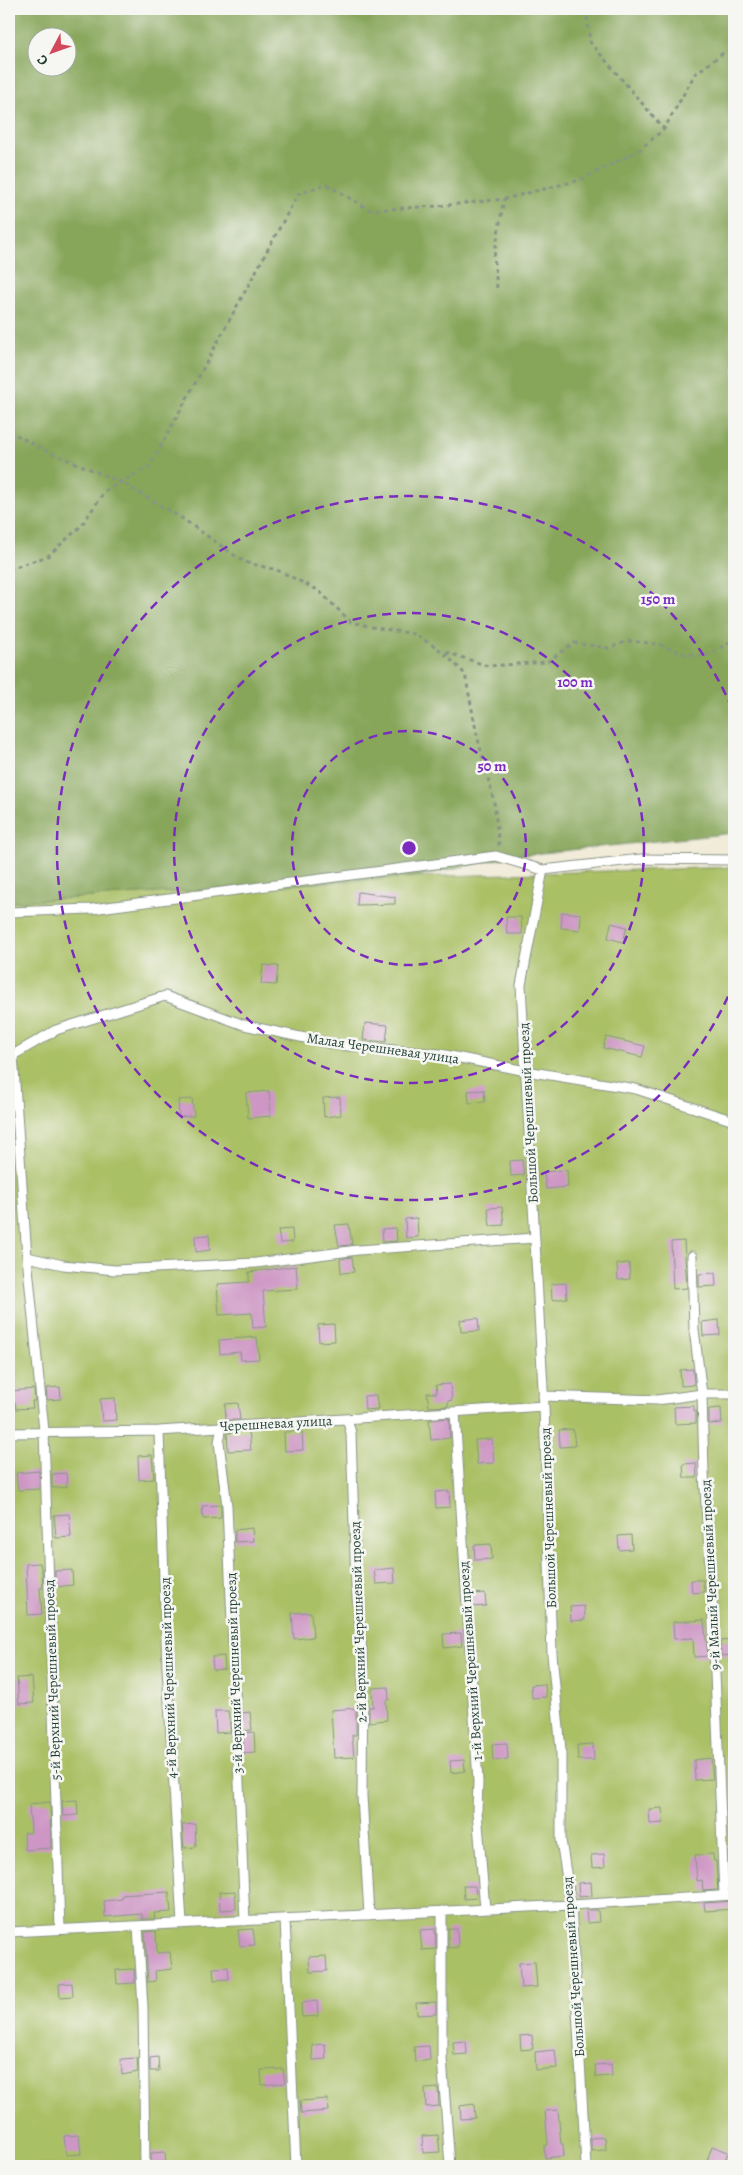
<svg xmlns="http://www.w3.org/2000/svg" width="743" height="2175" font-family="Alegreya,serif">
  <rect width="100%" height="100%" fill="#f6f6f2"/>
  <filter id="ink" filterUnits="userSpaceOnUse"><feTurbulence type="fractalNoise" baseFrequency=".02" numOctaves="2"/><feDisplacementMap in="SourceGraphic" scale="10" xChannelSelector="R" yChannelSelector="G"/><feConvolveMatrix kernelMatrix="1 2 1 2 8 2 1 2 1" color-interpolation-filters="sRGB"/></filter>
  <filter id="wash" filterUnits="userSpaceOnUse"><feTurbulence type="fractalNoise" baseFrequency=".0096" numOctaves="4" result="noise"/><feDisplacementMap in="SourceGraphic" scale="20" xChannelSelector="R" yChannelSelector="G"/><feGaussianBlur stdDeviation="1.12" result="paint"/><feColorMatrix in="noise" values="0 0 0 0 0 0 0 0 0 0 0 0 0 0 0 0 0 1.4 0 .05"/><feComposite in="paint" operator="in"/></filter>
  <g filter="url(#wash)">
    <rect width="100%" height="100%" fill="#f1ebd8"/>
    <!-- green -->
    <path fill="#aac065" stroke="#647e4c" d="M734,867V2166H9V902L412,877Z"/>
    <!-- forest -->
    <path fill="#87a65a" stroke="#537247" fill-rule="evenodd" d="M9,9H734V833L513,856L412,877L9,902ZM38,38H68V68H38Z"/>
    <g id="blocks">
      <!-- building -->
      <path fill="#ce96c5" d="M358,892L395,897V904L357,905Z
        M562,912L581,914L580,930L561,928Z
        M506,917H521L522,934H507Z
        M611,923L627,927L623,942L608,938Z
        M263,965L278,966L276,985L261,984Z
        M365,1023L388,1025L386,1042L363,1040Z
        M606,1037L645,1046L642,1057L603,1048Z
        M484,1090L485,1102L469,1103L468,1091Z
        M269,1091L271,1116L248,1118L246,1093Z
        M340,1097L341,1115L324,1117L323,1098Z
        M192,1099L194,1116L179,1117L178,1100Z
        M522,1160L524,1175L511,1176L510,1161Z
        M567,1170L568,1187L546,1189L544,1172Z
        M502,1207L504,1225L490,1226L488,1208Z
        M417,1218L418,1237L406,1238L405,1219Z
        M349,1224L352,1245L339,1246L335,1225Z
        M396,1228L397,1241L383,1242L382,1229Z
        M292,1229L293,1242L280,1243L278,1230Z
        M209,1235L210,1250L196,1252L195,1236Z
        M684,1241L687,1288L673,1289L671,1242Z
        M352,1257L354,1272L341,1273L340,1259Z
        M629,1263L630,1279L618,1280L617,1264Z
        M296,1266L298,1289L263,1291L266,1327L253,1328L252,1313L219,1315L217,1284L249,1282V1272Z
        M715,1273L716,1286L699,1287V1274Z
        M566,1283L567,1298L552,1300L551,1284Z
        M478,1318L479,1331L461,1332L460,1320Z
        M719,1320L720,1335L703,1336L702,1322Z
        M334,1324L335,1341L319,1342L318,1325Z
        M257,1337L259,1359L241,1360L240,1352L220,1354L219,1340Z
        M693,1369L694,1385L681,1386L680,1370Z
        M450,1384L452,1400L448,1401V1406L429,1407L427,1393H437L436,1385Z
        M60,1387L61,1399L47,1400L46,1388Z
        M34,1389L35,1401H32L33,1408L16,1409L15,1402H9V1391Z
        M376,1395L378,1409L365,1410L364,1396Z
        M115,1398L116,1420L102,1421L100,1399Z
        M238,1403L240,1420H226L225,1404Z
        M694,1406V1411L696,1410V1423L675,1424L674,1407Z
        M721,1408L722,1423L709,1424V1409Z
        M449,1418L450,1438L431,1440L429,1420Z
        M573,1429L575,1446L560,1447L559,1430Z
        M249,1431L251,1450L228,1451L227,1433Z
        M302,1431L303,1450L285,1451L284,1432Z
        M492,1439L494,1463L477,1464L475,1440Z
        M152,1455L154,1479L139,1480L138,1456Z
        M696,1463L697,1478H684L683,1464Z
        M39,1471L40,1489L18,1490L16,1473Z
        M66,1473L67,1487L52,1488V1474Z
        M449,1491L450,1507L436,1508L435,1492Z
        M221,1505V1518L203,1519L202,1506Z
        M69,1514L71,1537L56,1538L54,1515Z
        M252,1528L253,1541L235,1542V1530Z
        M631,1535L632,1549L619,1550L618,1536Z
        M491,1544L492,1559L475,1560L474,1545Z
        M40,1563L42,1572L43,1588H40L42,1614L28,1615L26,1564Z
        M394,1568L395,1583L376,1584L374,1570Z
        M72,1570L73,1585L55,1587V1571Z
        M691,1580H703L704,1592L692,1593Z
        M485,1593L486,1606L473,1607V1594Z
        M584,1606L585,1620L571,1621L570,1607Z
        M311,1612L313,1637L294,1639L292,1613Z
        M704,1620L708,1656L694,1657L693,1638L674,1639L673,1622Z
        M461,1633L462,1646L444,1648L443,1634Z
        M732,1640L734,1655L721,1656L720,1641Z
        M224,1656L225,1669L213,1670L212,1657Z
        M32,1677L34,1703L19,1704L17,1678Z
        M545,1684L546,1697L532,1698L531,1685Z
        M388,1687L389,1700H386L387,1720L369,1722V1707H373L372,1688Z
        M356,1708V1735H352L354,1757L334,1758L331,1710Z
        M215,1711H228L231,1732L216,1733Z
        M250,1712L252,1730L243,1731L242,1713Z
        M254,1732L255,1752L244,1753L243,1733Z
        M507,1743L508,1759L493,1760L492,1744Z
        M593,1744L594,1760H578L577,1745Z
        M711,1758L713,1779L695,1780L694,1760Z
        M464,1760L465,1771L451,1773L450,1761Z
        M77,1800L78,1815L63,1816L62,1801Z
        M50,1802L51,1848L25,1850L24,1833H31L29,1804Z
        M662,1808L663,1823L650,1824L649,1809Z
        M195,1824L196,1847L184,1848L182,1825Z
        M604,1854L605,1867L592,1868L591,1855Z
        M713,1854L714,1861H716L718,1890L703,1891L702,1880L697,1881L695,1855Z
        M729,1860H734V1889H730Z
        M591,1882L592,1896L579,1897L578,1883Z
        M463,1886H475L476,1898L464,1899Z
        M235,1891L236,1909L220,1910L219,1892Z
        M169,1892L171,1912L154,1913L155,1919H142V1914L105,1917L104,1901L122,1899V1895Z
        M734,1901V1909L705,1911L704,1903Z
        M586,1910H598L599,1922L587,1923Z
        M253,1929L255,1945L240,1946L238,1930Z
        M435,1929L436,1949L422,1950L420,1930Z
        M448,1929H457L458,1947L448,1948Z
        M156,1931L157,1953L170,1952L172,1969L155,1971L156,1981L148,1982L145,1932Z
        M326,1956L327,1971L310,1972L309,1957Z
        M535,1962L537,1987L521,1988L519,1963Z
        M228,1967L229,1979L214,1980L213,1968Z
        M134,1969L135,1983L117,1984L116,1970Z
        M72,1983L73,1996L60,1997L59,1984Z
        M317,2001L318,2016L302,2017L301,2003Z
        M436,2002V2014L417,2015L416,2003Z
        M532,2035L533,2049L521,2050L520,2036Z
        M466,2041L467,2054L454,2055L453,2042Z
        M325,2044L326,2059L313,2060L312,2045Z
        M429,2046L430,2060L415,2062L414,2047Z
        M555,2050L557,2068L536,2070L535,2052Z
        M158,2057L159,2071H150V2058Z
        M137,2058L138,2072L122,2075L121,2059Z
        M611,2064L612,2076L596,2077L595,2065Z
        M283,2069L285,2083L262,2085L261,2070Z
        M438,2088L439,2106L426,2107L425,2089Z
        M327,2099L328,2111L301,2113L300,2101Z
        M474,2104L475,2118L461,2119L460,2106Z
        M558,2110L561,2144H563L564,2156L545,2158L544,2146L548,2145L545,2111Z
        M79,2135L81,2154L66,2155L64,2136Z
        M438,2135L440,2152L423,2153L422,2136Z
        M605,2137L606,2150L591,2151V2138Z
        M712,2146L728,2152L723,2166L707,2161Z
        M165,2152L166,2166H151V2153Z"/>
    </g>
  </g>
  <g filter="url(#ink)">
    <use href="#blocks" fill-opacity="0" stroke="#889486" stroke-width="1"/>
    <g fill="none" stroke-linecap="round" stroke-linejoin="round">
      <defs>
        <path id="lane" d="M543,870L521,985L544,1406L552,1654L561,1751V1840L571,1905L586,2166
          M9,912L92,909L496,856L543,870L641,859L734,860
          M692,1256L694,1329L702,1394L704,1473L712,1599L724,1895
          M27,1257L63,1265L115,1270L256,1263L358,1250L535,1238
          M543,1396L657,1400L702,1394H734
          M455,1412L478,1782L477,1811L485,1909
          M347,1419L351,1433L356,1585L363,1664L362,1796L369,1915
          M222,1426L219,1442L227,1506L245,1921
          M159,1431L167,1667L182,1924
          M9,1433L159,1431L544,1406
          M442,1911V2058L450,2166
          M285,1919L296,2166
          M138,1926L143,2007L145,2166
          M60,1929L44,1431L27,1257L13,1055L56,1030L165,996L244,1025L338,1045L440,1054L526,1071L636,1089L734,1121
          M9,1932L571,1905L734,1895"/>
      </defs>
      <!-- lane casing -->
      <use href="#lane" stroke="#889486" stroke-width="11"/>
      <!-- path -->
      <path stroke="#889486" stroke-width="3" stroke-dasharray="4 4" stroke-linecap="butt" d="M586,9L590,42L664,129
        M497,288L494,257L504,199
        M9,431L42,449L121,482L183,519L244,562L277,570L318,590L351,622L377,628L415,634L443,652L465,674L477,735L494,802L499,846
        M9,569L48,556L81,526L105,491L150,466L298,194L326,184L370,210L438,206L504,199L580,180L638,151L664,129L695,74L722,54L734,49
        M446,652L488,666L547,662L574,643L609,648L628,641L658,644L684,654L706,656L734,640"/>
      <!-- lane -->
      <use href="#lane" stroke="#fff" stroke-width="9"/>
    </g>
  </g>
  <!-- distance rings -->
  <g fill="none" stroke="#7b2cbf" stroke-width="2.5" stroke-dasharray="9 6">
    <circle cx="409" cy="848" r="117"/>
    <circle cx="409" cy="848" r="235"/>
    <path d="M734 983A352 352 0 1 1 734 713"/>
  </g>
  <g text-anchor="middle" stroke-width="5" stroke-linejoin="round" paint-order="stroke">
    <!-- street labels -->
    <g font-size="14" fill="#1f3d34" stroke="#f6f6f2">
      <text transform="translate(383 1048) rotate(8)" y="5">Малая Черешневая улица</text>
      <text transform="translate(528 1113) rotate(-93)" y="5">Большой Черешневый проезд</text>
      <text transform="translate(276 1423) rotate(-3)" y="5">Черешневая улица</text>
      <text transform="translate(548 1518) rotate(-92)" y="5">Большой Черешневый проезд</text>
      <text transform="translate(710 1575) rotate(-93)" y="5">9-й Малый Черешневый проезд</text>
      <text transform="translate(358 1622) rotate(-92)" y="5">2-й Верхний Черешневый проезд</text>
      <text transform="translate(470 1661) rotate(-94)" y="5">1-й Верхний Черешневый проезд</text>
      <text transform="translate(234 1673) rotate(-92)" y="5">3-й Верхний Черешневый проезд</text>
      <text transform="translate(168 1678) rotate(-92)" y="5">4-й Верхний Черешневый проезд</text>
      <text transform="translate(52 1680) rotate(-92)" y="5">5-й Верхний Черешневый проезд</text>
      <text transform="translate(573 1967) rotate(-94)" y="5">Большой Черешневый проезд</text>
    </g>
  </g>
  <circle cx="409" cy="848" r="8" fill="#7b2cbf" stroke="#f6f6f2" stroke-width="2.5"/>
  <g font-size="15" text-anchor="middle" font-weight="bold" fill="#7b2cbf" stroke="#f6f6f2" stroke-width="5" stroke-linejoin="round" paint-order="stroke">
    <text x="658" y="604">150 m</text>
    <text x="575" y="687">100 m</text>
    <text x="492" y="771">50 m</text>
  </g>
  <!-- margin -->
  <rect width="743" height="2175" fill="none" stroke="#f6f6f2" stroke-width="30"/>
  <!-- north arrow -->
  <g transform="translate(52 52) rotate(229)"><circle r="24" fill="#f6f6f2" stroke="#a0aca6"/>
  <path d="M0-4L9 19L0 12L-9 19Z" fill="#d1495b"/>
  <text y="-8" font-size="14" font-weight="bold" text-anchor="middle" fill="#1f3d34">С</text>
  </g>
</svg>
